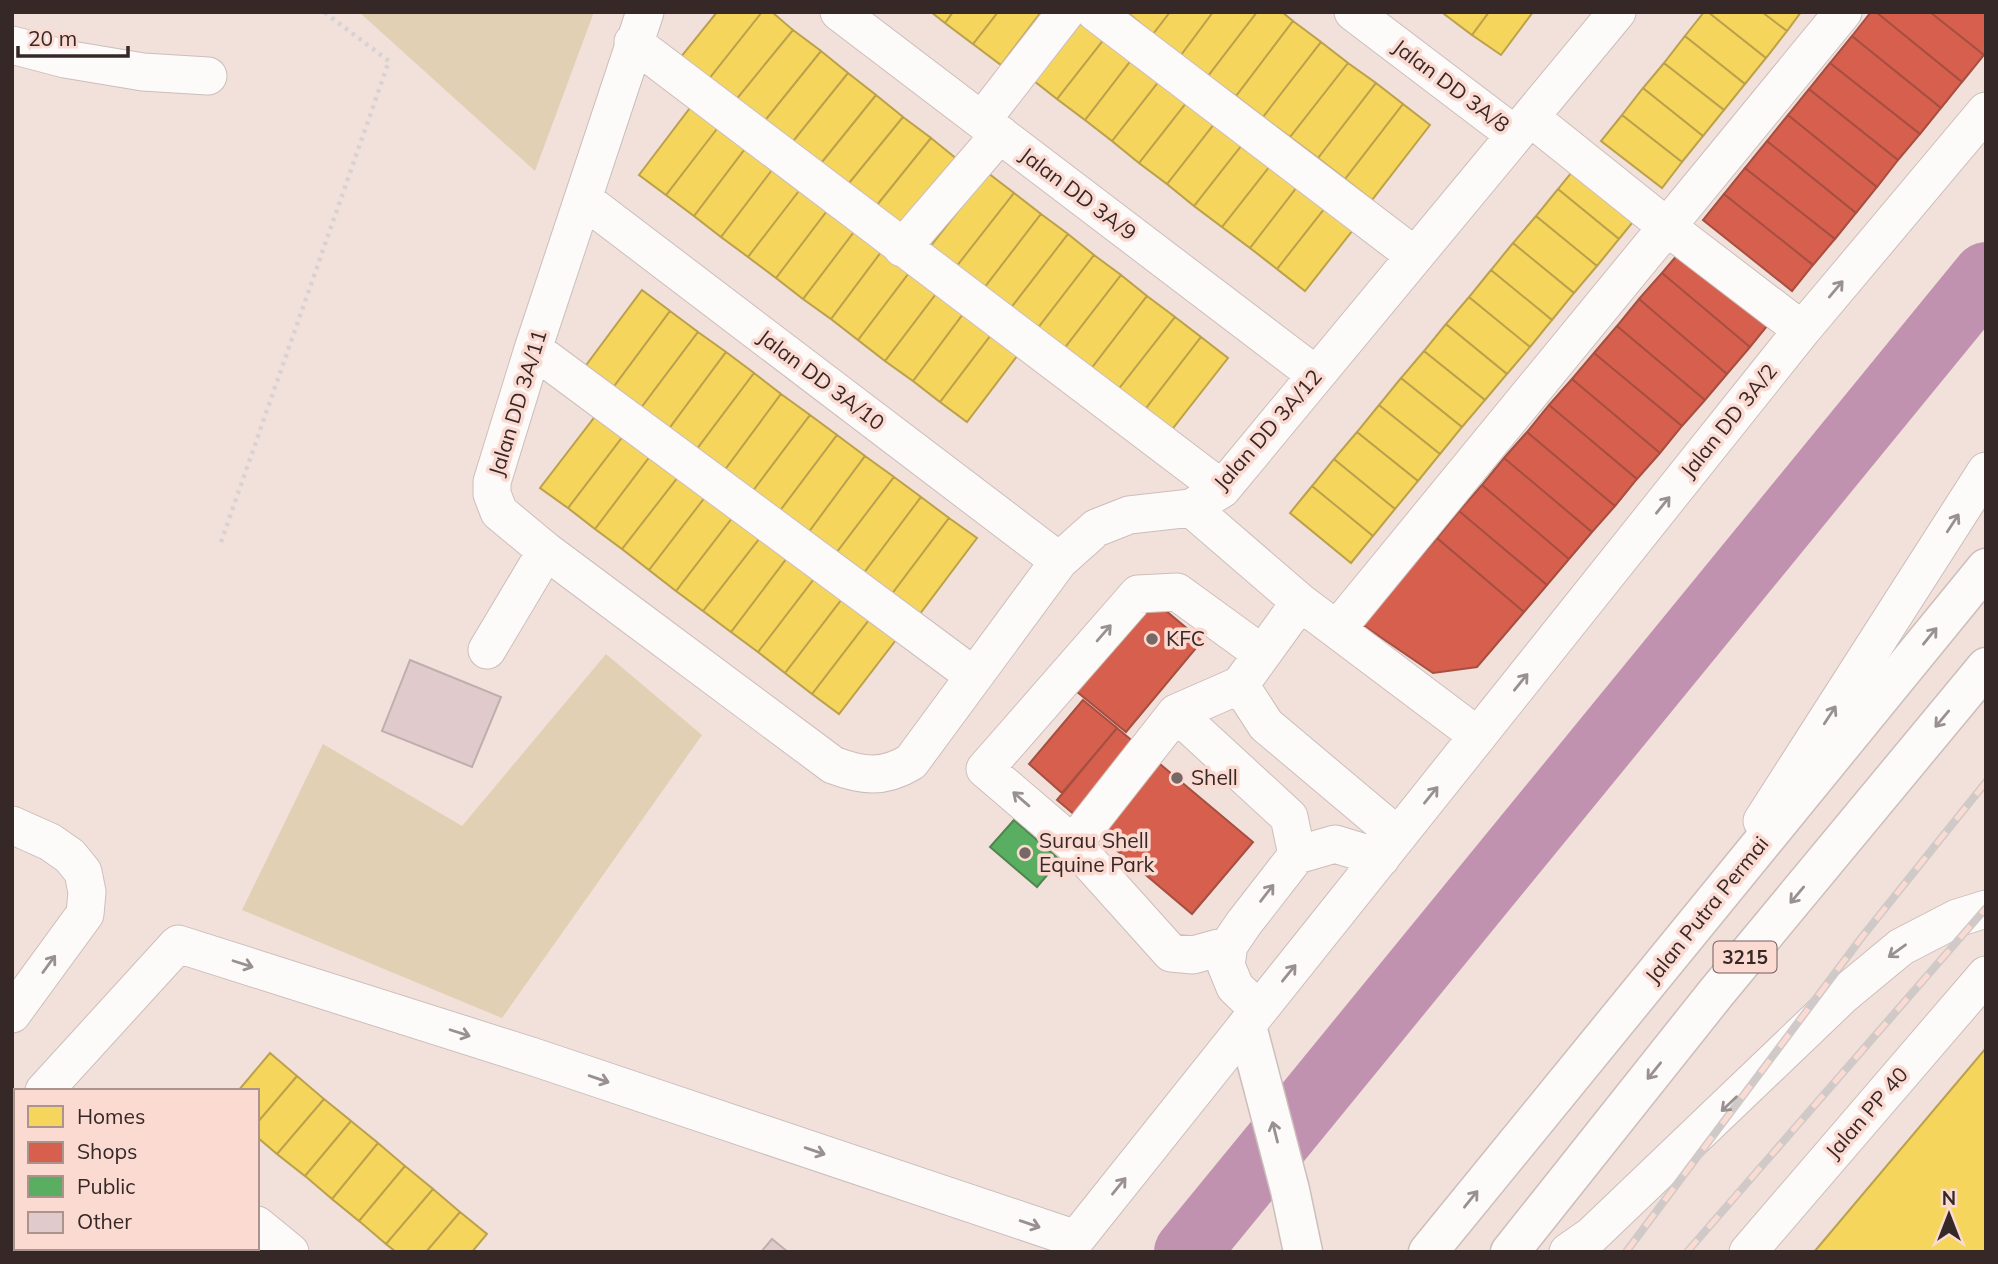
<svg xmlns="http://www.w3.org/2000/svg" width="1998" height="1264" font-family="Mulish,sans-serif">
  <rect width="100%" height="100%" fill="#f2e0db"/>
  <!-- green -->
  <path fill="#e2d0b4" d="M359,12H594L535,171Z
    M606,654L702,735L502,1018L242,910L323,744L462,826Z"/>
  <!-- homes -->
  <path fill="#f6d55c" stroke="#bca14c" stroke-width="2" d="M717,12H762L708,80L680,58Z
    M762,12H772L793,30L735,101L708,80Z
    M931,12H953L945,23Z
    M953,12H998L973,44L945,23Z
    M998,12H1041L1001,65L973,44Z
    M1080,12L1112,29L1057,99L1029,77Z
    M1127,12H1170L1153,34Z
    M1170,12H1213L1181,55L1153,34Z
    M1213,12H1257L1208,76L1181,55Z
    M1257,12H1282L1293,21L1236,96L1208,76Z
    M1445,12H1489L1472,35L1444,14Z
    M1489,12H1533L1501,55L1472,35Z
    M1704,12H1708L1766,58L1745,84L1685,36Z
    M1708,12H1762L1787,31L1766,58Z
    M1762,12H1801L1787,31Z
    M1293,21L1321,42L1263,117L1236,96Z
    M1112,29L1139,50L1085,120L1057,99Z
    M793,30L821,51L763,123L735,101Z
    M1685,36L1745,84L1724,110L1664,63Z
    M1321,42L1348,63L1290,137L1263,117Z
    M1139,50L1167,71L1112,141L1085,120Z
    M821,51L848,73L790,145L763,123Z
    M1348,63L1376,83L1318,158L1290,137Z
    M1664,63L1724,110L1703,136L1643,88Z
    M1167,71L1194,93L1139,163L1112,141Z
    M848,73L876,95L818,167L790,145Z
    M1376,83L1403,104L1345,179L1318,158Z
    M1643,88L1703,136L1682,162L1622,115Z
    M1194,93L1222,114L1167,184L1139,163Z
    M876,95L903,117L845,188L818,167Z
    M696,100L723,121L666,195L639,175Z
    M1403,104L1430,125L1372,200L1345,179Z
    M1222,114L1249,136L1194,206L1167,184Z
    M1622,115L1682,162L1662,188L1601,141Z
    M903,117L931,138L873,210L845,188Z
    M723,121L751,141L694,216L666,195Z
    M1249,136L1277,157L1222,227L1194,206Z
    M931,138L958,160L900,232L873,210Z
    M751,141L778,162L721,237L694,216Z
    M1277,157L1304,178L1250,248L1222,227Z
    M778,162L805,183L748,257L721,237Z
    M1580,162L1641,212L1619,239L1558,189Z
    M988,173L1014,193L956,267L930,247Z
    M1304,178L1332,199L1277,269L1250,248Z
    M805,183L833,203L776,278L748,257Z
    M1558,189L1619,239L1597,266L1536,216Z
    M1014,193L1041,214L984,288L956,267Z
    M1332,199L1360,221L1305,291L1277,269Z
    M833,203L860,224L803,299L776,278Z
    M1041,214L1068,234L1010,309L984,288Z
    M1536,216L1597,266L1574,293L1513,243Z
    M860,224L887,244L831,319L803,299Z
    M1068,234L1094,255L1037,329L1010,309Z
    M1513,243L1574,293L1552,320L1491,270Z
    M887,244L915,265L858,340L831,319Z
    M1094,255L1121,275L1063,350L1037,329Z
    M915,265L942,286L885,361L858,340Z
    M1491,270L1552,320L1530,347L1469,297Z
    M1121,275L1147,296L1090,370L1063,350Z
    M942,286L969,306L913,381L885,361Z
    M642,290L670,311L609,393L581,372Z
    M1147,296L1175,317L1117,391L1090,370Z
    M1469,297L1530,347L1507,374L1446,324Z
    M969,306L997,327L940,402L913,381Z
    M670,311L698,332L637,413L609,393Z
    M1175,317L1201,337L1143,412L1117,391Z
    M1446,324L1507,374L1485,400L1424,351Z
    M997,327L1024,347L967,422L940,402Z
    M698,332L726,352L665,434L637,413Z
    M1201,337L1228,358L1170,432L1143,412Z
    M1424,351L1485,400L1462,427L1401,378Z
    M726,352L754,373L693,454L665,434Z
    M754,373L781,394L721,475L693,454Z
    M1401,378L1462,427L1440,454L1379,405Z
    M781,394L810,415L749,496L721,475Z
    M1379,405L1440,454L1418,481L1357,432Z
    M600,410L627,431L568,508L540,488Z
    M810,415L837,435L776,516L749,496Z
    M627,431L654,451L595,529L568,508Z
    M1357,432L1418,481L1395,509L1334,459Z
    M837,435L865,456L805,537L776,516Z
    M654,451L682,472L622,549L595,529Z
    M865,456L894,477L833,557L805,537Z
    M1334,459L1395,509L1373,536L1312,486Z
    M682,472L709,492L649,570L622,549Z
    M894,477L921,497L860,578L833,557Z
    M1312,486L1373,536L1351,563L1290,513Z
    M709,492L736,513L676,591L649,570Z
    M921,497L949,518L888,599L860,578Z
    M736,513L763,534L703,611L676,591Z
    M949,518L977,538L916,619L888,599Z
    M763,534L790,554L731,632L703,611Z
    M790,554L817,575L758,652L731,632Z
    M817,575L845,595L785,673L758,652Z
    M845,595L872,616L812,694L785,673Z
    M872,616L899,636L839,714L812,694Z
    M1986,1048V1252H1814Z
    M270,1053L297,1076L257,1123V1091H238Z
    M297,1076L324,1099L277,1154L257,1137V1123Z
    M324,1099L351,1121L305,1176L277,1154Z
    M351,1121L378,1143L332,1199L305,1176Z
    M378,1143L405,1166L359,1221L332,1199Z
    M405,1166L433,1189L386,1244L359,1221Z
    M433,1189L460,1212L426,1252H396L386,1244Z
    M460,1212L487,1234L472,1252H426Z
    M113,1248H160L157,1252H110Z
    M160,1248H170L174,1252H157Z"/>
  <!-- shops -->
  <path fill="#d6604d" stroke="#a64f41" stroke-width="2" d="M1871,12H1876L1962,82L1941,108L1852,36Z
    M1876,12H1930L1984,55L1962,82Z
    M1930,12H1984L1986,14V53L1984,55Z
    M1852,36L1941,108L1920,134L1830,63Z
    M1830,63L1920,134L1898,160L1809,89Z
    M1809,89L1898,160L1877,187L1788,115Z
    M1788,115L1877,187L1856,213L1767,141Z
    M1767,141L1856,213L1835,239L1745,168Z
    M1745,168L1835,239L1813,265L1724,194Z
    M1724,194L1813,265L1792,291L1703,220Z
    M1684,247L1772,320L1750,347L1662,273Z
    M1662,273L1750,347L1727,374L1639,299Z
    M1639,299L1727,374L1705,400L1617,326Z
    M1617,326L1705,400L1682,426L1594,353Z
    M1594,353L1682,426L1660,453L1572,379Z
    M1572,379L1660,453L1637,479L1549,405Z
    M1549,405L1637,479L1615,506L1527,432Z
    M1527,432L1615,506L1592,532L1504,458Z
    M1504,458L1592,532L1569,559L1482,485Z
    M1482,485L1569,559L1547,585L1459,511Z
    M1459,511L1547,585L1524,612L1437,538Z
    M1437,538L1524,612L1477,667L1433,673L1360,623Z
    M1147,595L1202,641L1126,732L1070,686Z
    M1083,700L1117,728L1062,793L1029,764Z
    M1117,728L1253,842L1192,914L1057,800Z"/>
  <!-- public -->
  <path fill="#5aae61" stroke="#4f864f" stroke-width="2" d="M1014,820L1060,860L1037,887L990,847Z"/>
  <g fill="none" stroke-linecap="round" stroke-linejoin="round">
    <!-- river -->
    <path stroke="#c092b0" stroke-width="66" d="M1187,1252L1986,275"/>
  </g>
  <!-- building -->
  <path fill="#e1cacb" stroke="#bdafae" stroke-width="2" d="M410,660L501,697L472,767L382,731Z
    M772,1239L788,1252H761Z"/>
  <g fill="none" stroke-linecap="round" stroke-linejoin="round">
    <defs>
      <path id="minor" d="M645,12L533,349L492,482V494L499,512L546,551L833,765C862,776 883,779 911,762L1059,561L1096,528L1129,515L1191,508L1222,489L1617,12
        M839,12L1316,375
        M1095,12L1415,256
        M1353,12L1515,135
        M633,42L1222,489
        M12,45L65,59L143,72L208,76
        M1530,117L1666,226L1802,330
        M982,120L1066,12
        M583,199L1059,561
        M902,248L1000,134
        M533,349L974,676
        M1191,508L1300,602L1478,736
        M1337,629L1843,12
        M487,650L546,551
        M1240,685L1266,725L1398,836
        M1176,713L1289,817L1297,855
        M1762,821L1986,471
        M12,825L50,842L70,856L83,872L87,892L85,914L12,1014
        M1073,844L1176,713L1240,685L1300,602
        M1229,945L1193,955L1171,953L1073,844L985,769L1138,594L1177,592L1261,653
        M1259,1010L1235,987L1226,965L1229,945L1244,923L1297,855L1335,844L1381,858
        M44,1091L178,944L534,1057L1076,1239L1802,330L1986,111
        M12,1125L16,1121
        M257,1225L290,1252
        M19,1252L23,1248
        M1568,1252L1591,1236L1843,995L1901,947L1957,918L1986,909
        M1748,1252L1986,975"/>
      <path id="major" d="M1247,1026L1290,1190L1303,1252
        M1428,1252L1986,568
        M1510,1252L1716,993L1986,667"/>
    </defs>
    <!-- minor casing -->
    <use href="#minor" stroke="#ccbeba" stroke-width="39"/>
    <!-- major casing -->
    <use href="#major" stroke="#ccbeba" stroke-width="41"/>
    <!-- path -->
    <path stroke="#d8d3d2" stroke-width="4.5" stroke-dasharray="3.5 5" stroke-linecap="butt" d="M221,542L389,61L324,12"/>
    <!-- minor -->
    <use href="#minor" stroke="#fdfafa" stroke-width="37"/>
    <!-- major -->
    <use href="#major" stroke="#fdfafa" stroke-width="38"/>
    <defs>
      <path id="rail" d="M1626,1252L1862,937L1986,782
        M1687,1252L1986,908"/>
    </defs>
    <!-- rail casing -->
    <use href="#rail" stroke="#cfcac8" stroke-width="8"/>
    <!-- rail -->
    <use href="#rail" stroke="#fbdad2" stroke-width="5" stroke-dasharray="16" stroke-linecap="butt"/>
  </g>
  <!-- one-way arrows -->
  <defs><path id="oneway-shaft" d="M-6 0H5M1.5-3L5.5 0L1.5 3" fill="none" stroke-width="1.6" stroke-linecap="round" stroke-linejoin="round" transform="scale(1.75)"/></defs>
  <g stroke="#999190">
    <use href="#oneway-shaft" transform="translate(1836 289) rotate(-50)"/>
    <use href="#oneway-shaft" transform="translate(1663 505) rotate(-51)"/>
    <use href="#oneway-shaft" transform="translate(1953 523) rotate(-57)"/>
    <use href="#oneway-shaft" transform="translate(1104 633) rotate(-49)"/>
    <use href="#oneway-shaft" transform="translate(1930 636) rotate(-51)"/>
    <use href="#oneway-shaft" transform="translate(1521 682) rotate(-51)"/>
    <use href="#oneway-shaft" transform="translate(1830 715) rotate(-57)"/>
    <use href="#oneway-shaft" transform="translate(1942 719) rotate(130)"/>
    <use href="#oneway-shaft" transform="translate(1431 795) rotate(-51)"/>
    <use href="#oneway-shaft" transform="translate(1021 799) rotate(-139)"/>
    <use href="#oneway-shaft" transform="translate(1267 893) rotate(-52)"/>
    <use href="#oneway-shaft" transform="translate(1797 895) rotate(130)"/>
    <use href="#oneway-shaft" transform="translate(1897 951) rotate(144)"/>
    <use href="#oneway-shaft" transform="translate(49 964) rotate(-54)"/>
    <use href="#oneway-shaft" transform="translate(243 964) rotate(18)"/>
    <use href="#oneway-shaft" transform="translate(1289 973) rotate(-51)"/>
    <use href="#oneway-shaft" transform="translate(460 1033) rotate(18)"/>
    <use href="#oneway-shaft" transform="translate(1654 1071) rotate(129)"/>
    <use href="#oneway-shaft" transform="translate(599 1079) rotate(19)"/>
    <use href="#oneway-shaft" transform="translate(1729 1104) rotate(136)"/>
    <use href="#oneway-shaft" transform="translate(1275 1132) rotate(-104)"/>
    <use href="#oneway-shaft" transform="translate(815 1151) rotate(19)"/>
    <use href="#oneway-shaft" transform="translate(1119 1186) rotate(-51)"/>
    <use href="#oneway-shaft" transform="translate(1471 1199) rotate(-51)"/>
    <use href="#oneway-shaft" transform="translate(1030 1224) rotate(19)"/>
  </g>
  <!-- markers -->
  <g fill="#776865" stroke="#fbdad2" stroke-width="2.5">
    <circle cx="1152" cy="639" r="7"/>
    <circle cx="1177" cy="778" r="7"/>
    <circle cx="1025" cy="853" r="7"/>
  </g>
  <g text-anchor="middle" stroke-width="7" stroke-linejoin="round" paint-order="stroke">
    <!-- shield labels -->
    <rect fill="#fbdad2" stroke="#705d5a" stroke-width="2" x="1713.5" y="941.5" width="63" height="31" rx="5"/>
    <g font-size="19" font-weight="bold" fill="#352826">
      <text x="1745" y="964">3215</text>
    </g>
    <!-- street labels -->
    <g font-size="21" fill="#352826" stroke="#fbdad2">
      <text transform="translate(1451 86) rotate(37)" y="7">Jalan DD 3A/8</text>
      <text transform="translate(1078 194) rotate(37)" y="7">Jalan DD 3A/9</text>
      <text transform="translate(821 380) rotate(37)" y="7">Jalan DD 3A/10</text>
      <text transform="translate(518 403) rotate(-73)" y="7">Jalan DD 3A/11</text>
      <text transform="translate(1729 421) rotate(-51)" y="7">Jalan DD 3A/2</text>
      <text transform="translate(1268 430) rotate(-49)" y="7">Jalan DD 3A/12</text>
      <text transform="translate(1707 910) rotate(-51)" y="7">Jalan Putra Permai</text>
      <text transform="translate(1867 1113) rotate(-49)" y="7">Jalan PP 40</text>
    </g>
    <!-- poi labels -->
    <g font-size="21" fill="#352826" stroke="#fbdad2" text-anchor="start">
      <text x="1166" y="646">KFC</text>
      <text x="1191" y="785">Shell</text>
      <text x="1039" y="848">Surau Shell<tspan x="1039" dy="24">Equine Park</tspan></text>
    </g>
  </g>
  <!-- border -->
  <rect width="1998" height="1264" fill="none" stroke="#352826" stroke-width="28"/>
  <!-- legend -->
  <rect x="14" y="1089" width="245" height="161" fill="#fbdad2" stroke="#ac938d" stroke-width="2"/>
  <rect x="28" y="1106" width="35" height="21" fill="#f6d55c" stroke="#ac938d" stroke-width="2"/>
  <text x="77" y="1124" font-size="21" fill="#352826">Homes</text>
  <rect x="28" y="1142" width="35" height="21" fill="#d6604d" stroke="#ac938d" stroke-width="2"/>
  <text x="77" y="1159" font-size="21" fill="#352826">Shops</text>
  <rect x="28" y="1176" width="35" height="21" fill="#5aae61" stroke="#ac938d" stroke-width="2"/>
  <text x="77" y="1194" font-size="21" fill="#352826">Public</text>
  <rect x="28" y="1212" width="35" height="21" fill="#e1cacb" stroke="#ac938d" stroke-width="2"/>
  <text x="77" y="1229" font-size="21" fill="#352826">Other</text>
  <!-- north arrow -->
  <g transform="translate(1949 1215)" stroke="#fbdad2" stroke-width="5" paint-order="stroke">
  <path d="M0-5L12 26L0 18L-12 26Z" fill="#352826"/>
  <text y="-10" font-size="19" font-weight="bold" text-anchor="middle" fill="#352826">N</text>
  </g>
  <!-- scale -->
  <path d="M18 46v10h110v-10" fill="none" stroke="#352826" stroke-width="3.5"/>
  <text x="28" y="46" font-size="21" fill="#352826" stroke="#fbdad2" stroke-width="5" paint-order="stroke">20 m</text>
</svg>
